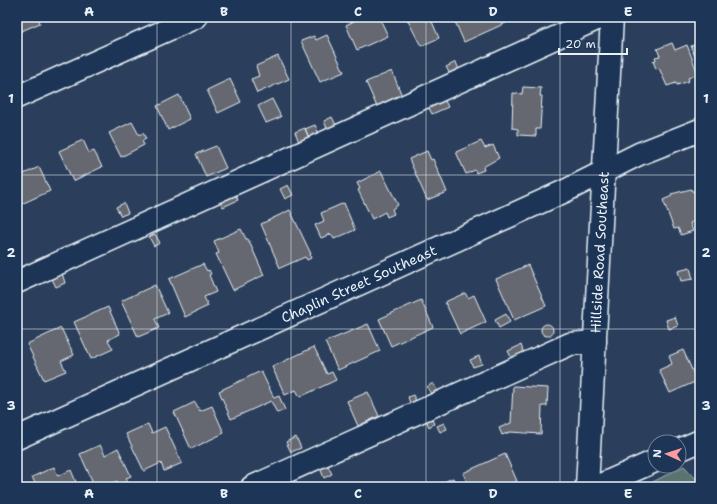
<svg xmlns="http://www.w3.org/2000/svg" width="717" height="504" font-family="'Shantell Sans',sans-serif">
  <rect width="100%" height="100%" fill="#2b3f5c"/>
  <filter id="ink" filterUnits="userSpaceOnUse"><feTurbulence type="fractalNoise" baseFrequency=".025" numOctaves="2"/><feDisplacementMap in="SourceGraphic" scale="8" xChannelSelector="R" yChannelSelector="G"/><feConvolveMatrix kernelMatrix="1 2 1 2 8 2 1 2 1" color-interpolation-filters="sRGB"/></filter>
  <g filter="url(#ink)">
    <!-- green -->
    <path fill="#5a7370" stroke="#a1b2b4" d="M684,466L700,483V487H643Z"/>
    <!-- building -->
    <path fill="#65686f" stroke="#e8f1f8" d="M17,17H38L40,23L17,33Z
      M355,17H379L388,36L357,50L346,25L356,20Z
      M406,17H430L439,38L421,46Z
      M453,17H519L464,42Z
      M327,35L344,72L320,82L301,41L314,36L316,40Z
      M672,43L675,50L687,45L698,74L688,78L689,81L677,85L676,83L667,86L659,68L656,69L653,61L656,60L655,57L660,56L657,49Z
      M700,43V62L697,63L691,46Z
      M278,56L289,79L257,93L251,79L259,76L256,66Z
      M456,62L459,70L450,74L446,67Z
      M392,71L402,96L377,107L366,82Z
      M230,79L241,102L218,113L207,90Z
      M523,87L541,88L540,96H542L540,129H536V136L518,135V129L512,128L513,93L522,94Z
      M179,95L190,119L168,130L157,106Z
      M272,99L281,117L266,123L258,106Z
      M444,99L448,107L432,114L428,106Z
      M332,117L337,127L328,131L324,121Z
      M132,122L139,135L143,133L146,139L142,141L144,145L121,157L109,133Z
      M315,125L319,134L309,138L305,129Z
      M305,128L309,138L299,142L295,132Z
      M83,140L89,153L94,151L102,167L73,181L59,151Z
      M481,141L485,148L493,145L499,158L483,167L484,170L476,173L475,170L466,174L456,152Z
      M216,146L226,168L206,177L196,154Z
      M427,151L431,160L433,159L447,192L427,200L409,159Z
      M39,167L50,191L17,206V186L19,185L17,177Z
      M381,171L398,205L392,209L394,214L387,217L385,212L372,219L358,190L360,189L357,183Z
      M288,185L293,195L285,199L280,189Z
      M691,189L693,192L696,191L700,200V219L690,223L693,231L681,235L678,228L674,229L663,200L672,196L671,194Z
      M235,193L238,200L223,207L219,200Z
      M124,203L128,213L121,216L116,207Z
      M344,203L355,230L334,239L331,234L321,238L315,225L324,221L321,213Z
      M290,210L311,254H310L311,258L307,260L305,257L280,268L261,224Z
      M241,229L246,239H248L264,275L233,290L216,254L219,253L214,241Z
      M155,234L160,243L154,246L149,237Z
      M203,264L207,271L209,270L211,274L209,275L216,292L204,297L208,306L185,317L169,279Z
      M528,265L546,306L514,320L496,279Z
      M690,268L693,279L681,281L678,271Z
      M62,273L65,283L56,287L51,277Z
      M155,285L168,313L155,319L159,328L138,337L121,301Z
      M465,293L468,298L474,295L486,322L460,334L445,302Z
      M421,300L433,327L391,346L379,319Z
      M108,307L120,334L108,340L113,349L91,359L74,322Z
      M506,314L510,322L499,328L495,320Z
      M675,317L678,326L669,329L666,320Z
      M541 330a6 6 0 1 1 12 0a6 6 0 1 1-12 0Z
      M368,324L380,351L338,370L325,342Z
      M61,328L74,355L61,361L66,371L44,380L27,344Z
      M521,345L525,356L513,361L508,351Z
      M314,347L327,374L332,372L336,380L300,397L296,390L285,395L272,367Z
      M683,350L697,381L670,393L659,370L672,364L669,356Z
      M479,356L482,364L473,367L470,360Z
      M261,371L274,398L279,396L285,410L277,413L271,401L231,419L219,391Z
      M433,383L437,390L431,394L427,387Z
      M513,386L548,388L547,406H542L541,434L510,432L502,435L499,428L511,423Z
      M368,392L379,416L358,426L347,401Z
      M413,395L416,401L410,403L408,397Z
      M195,402L200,411L212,406L224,433L191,449L174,412Z
      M431,417L434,424L429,427L426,420Z
      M444,423L447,429L440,432L437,426Z
      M148,424L152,433L165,427L182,463L164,471L161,463L144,471L126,434Z
      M296,437L301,448L291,452L286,442Z
      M100,445L105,455L118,448L131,476L126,478L128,481L119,485L117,481L105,487H95L80,454Z
      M505,454L517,481L505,487H469L463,473Z
      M327,464L332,474L324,478L320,468Z
      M54,467L58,476L71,470L78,487H37L32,477Z
      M453,478L457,487H432Z
      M196,483L197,487H187Z"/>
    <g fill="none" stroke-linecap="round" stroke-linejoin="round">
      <defs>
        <g id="minor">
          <path d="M17,97L196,17"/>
          <path d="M17,282L601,17"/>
          <path id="s1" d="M17,438L565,191L639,154L700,130"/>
          <path d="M679,450L700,441"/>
          <path d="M252,487L570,344L595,342"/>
          <path id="s2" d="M587,487L612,17"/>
          <path d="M596,487L655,461"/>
        </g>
      </defs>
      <!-- minor casing -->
      <use href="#minor" stroke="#e8f1f8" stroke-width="25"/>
      <!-- minor -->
      <use href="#minor" stroke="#1d3557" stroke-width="22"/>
    </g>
  </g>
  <!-- grid -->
  <path fill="none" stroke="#e8f1f8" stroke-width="1" stroke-opacity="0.55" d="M157,17V487M291,17V487M426,17V487M560,17V487M17,175H700M17,329H700"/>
  <g text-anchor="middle" stroke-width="3.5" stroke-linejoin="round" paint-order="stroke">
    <!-- street labels -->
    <g font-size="14" fill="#e8f1f8" stroke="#1d3557">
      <text dy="5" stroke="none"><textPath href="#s2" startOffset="235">Hillside Road Southeast</textPath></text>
      <text dy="5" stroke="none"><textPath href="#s1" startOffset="375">Chaplin Street Southeast</textPath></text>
    </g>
  </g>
  <!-- margin -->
  <rect width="717" height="504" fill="none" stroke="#1d3557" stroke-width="44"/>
  <!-- north arrow -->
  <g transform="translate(667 454) rotate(273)"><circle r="19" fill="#1d3557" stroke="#6e8097"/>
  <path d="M0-3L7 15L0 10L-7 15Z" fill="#ff9aa2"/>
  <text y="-6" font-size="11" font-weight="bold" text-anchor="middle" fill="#e8f1f8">N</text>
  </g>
  <!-- scale -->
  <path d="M559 48v6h68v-6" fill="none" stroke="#e8f1f8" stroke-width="2"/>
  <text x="565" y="48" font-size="12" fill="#e8f1f8" stroke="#1d3557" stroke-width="3" paint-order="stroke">20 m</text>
  <rect x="22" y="22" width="673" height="460" fill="none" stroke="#e8f1f8" stroke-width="1.5"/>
  <g font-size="13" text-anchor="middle" font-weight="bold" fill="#e8f1f8">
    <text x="89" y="16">A</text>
    <text x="224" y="16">B</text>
    <text x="358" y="16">C</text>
    <text x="493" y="16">D</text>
    <text x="628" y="16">E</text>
    <text x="11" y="103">1</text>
    <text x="706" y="103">1</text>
    <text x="11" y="257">2</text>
    <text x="706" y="257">2</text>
    <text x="11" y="410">3</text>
    <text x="706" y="410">3</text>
    <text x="89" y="498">A</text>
    <text x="224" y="498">B</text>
    <text x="358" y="498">C</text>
    <text x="493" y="498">D</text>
    <text x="628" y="498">E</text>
  </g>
</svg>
